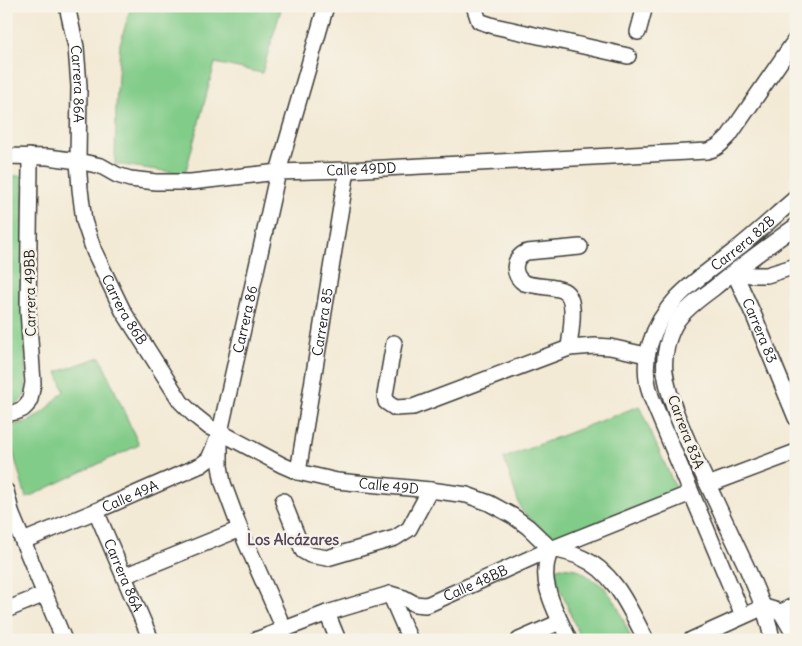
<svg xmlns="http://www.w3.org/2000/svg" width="802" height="646" font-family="Delius,sans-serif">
  <rect width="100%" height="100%" fill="#f7f3e8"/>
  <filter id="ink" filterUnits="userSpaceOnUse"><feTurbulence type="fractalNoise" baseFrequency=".02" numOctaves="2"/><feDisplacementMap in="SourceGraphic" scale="10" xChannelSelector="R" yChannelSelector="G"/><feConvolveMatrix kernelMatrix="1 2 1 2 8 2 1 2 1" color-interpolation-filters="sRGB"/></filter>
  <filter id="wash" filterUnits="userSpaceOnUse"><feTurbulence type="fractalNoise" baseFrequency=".0096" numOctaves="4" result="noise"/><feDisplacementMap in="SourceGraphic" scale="20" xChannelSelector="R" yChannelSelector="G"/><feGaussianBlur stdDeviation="1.12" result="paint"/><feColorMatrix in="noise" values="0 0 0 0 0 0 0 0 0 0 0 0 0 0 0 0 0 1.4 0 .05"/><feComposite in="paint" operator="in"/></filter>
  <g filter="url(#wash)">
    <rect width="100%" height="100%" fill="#f3ead5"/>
    <!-- green -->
    <path fill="#82cc89" stroke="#4f7452" d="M131,6H282L262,73L215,63L185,174L115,164L116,107L120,44Z
      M6,176H23L26,393L19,403L8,406L6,405Z
      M100,357L139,445L26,498L6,427L30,421L47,409L64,391L57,372Z
      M639,406L677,491L553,540L521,510L504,458Z
      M561,567L577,569L604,587L616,603L632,640H581L558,583L555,569Z"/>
  </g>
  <g filter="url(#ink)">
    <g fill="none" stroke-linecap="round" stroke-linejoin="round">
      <defs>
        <g id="minor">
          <path id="s1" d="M67,6L76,47L79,86L78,161L80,189L84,221L94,251L105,274L123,311L181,402L194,415L209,427L220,432L282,465L298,472L337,481L430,490L467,495L489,503L513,516L528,527L551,549"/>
          <path d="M475,6V9L479,21L494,26L628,56"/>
          <path d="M638,32L645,6"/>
          <path id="s2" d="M6,156L48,157L78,161L101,166L117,175L130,179L156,182H191L278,172L347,170L707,151C717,149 722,143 729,136L796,39"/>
          <path id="s3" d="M734,272L754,316L796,418"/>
          <path d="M734,272L750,275H767L796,266"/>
          <path d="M394,343L385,395L386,402L395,408L413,407L569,348L595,346L610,347L646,355"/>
          <path d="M569,348C570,334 579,296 562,290C552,286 536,287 524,283C511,274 513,257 527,252L580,247"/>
          <path d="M6,414L16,412L23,409L27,405L30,399L33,383L28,310L30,166L29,156"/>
          <path id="s4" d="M298,472L347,170"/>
          <path d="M708,485L796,452"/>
          <path d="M6,491L12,515L64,640"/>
          <path d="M283,501L303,551L310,555L327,558L395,538L409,529L430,490"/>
          <path id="s5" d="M96,511L151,640"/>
          <path id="s6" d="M23,541L96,511L201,465L209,459L217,440"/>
          <path d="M551,549C562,551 572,553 582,558C615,572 630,610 646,640"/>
          <path d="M551,549C549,555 546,562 546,568C543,591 560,620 569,640"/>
          <path d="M124,576L240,529"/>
          <path d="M390,594L410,640"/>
          <path d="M764,607L781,612L796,638"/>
          <path d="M6,610L45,594"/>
          <path d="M781,612L796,605"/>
          <path d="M327,613L338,640"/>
          <path id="s7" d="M743,616L652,399C645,380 644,363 650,344C664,297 702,277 738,248C758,232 777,214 796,198"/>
          <path id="s8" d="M284,629L240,529L223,483L220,466V432L278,172L326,6"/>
          <path id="s9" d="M256,640L327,613L390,594L404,598L415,604L425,605L429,604L551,549L691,493"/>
          <path d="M519,640L560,622"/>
          <path d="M691,640L764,607"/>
          <path d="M772,640C768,614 757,592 747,568C729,529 710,490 692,451C681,426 669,400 665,372C663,356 668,335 677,321C685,309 703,296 714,288C740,266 768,246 796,226"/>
        </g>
      </defs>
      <!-- minor casing -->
      <use href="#minor" stroke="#3c3b38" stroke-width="18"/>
      <!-- minor -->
      <use href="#minor" stroke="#fff" stroke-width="15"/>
    </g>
  </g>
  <g text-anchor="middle" stroke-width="5" stroke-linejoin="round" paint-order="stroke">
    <!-- street labels -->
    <g font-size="14" fill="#1c1c1c" stroke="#f7f3e8">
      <text dy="5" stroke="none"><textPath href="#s1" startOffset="79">Carrera 86A</textPath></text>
      <text dy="5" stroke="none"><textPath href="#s2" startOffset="360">Calle 49DD</textPath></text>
      <text dy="5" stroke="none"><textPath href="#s7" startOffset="431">Carrera 82B</textPath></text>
      <text transform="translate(30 293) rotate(-91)" y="5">Carrera 49BB</text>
      <text dy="5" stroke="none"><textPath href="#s1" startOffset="314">Carrera 86B</textPath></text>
      <text dy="5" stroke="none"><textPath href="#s8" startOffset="325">Carrera 86</textPath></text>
      <text dy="5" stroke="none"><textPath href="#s4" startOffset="152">Carrera 85</textPath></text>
      <text dy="5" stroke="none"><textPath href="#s3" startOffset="64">Carrera 83</textPath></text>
      <text transform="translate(686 432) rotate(69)" y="5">Carrera 83A</text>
      <text dy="5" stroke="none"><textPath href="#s1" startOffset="652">Calle 49D</textPath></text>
      <text dy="5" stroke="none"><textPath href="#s6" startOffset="116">Calle 49A</textPath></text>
      <text dy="5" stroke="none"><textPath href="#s5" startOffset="70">Carrera 86A</textPath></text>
      <text dy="5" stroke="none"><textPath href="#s9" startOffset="234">Calle 48BB</textPath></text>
    </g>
    <!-- neighbourhood labels -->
    <g font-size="15" font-weight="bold" fill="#55465d" stroke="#f7f3e8">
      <text x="293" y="545">Los Alcázares</text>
    </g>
  </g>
  <!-- margin -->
  <rect width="802" height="646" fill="none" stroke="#f7f3e8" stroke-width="25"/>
</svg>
